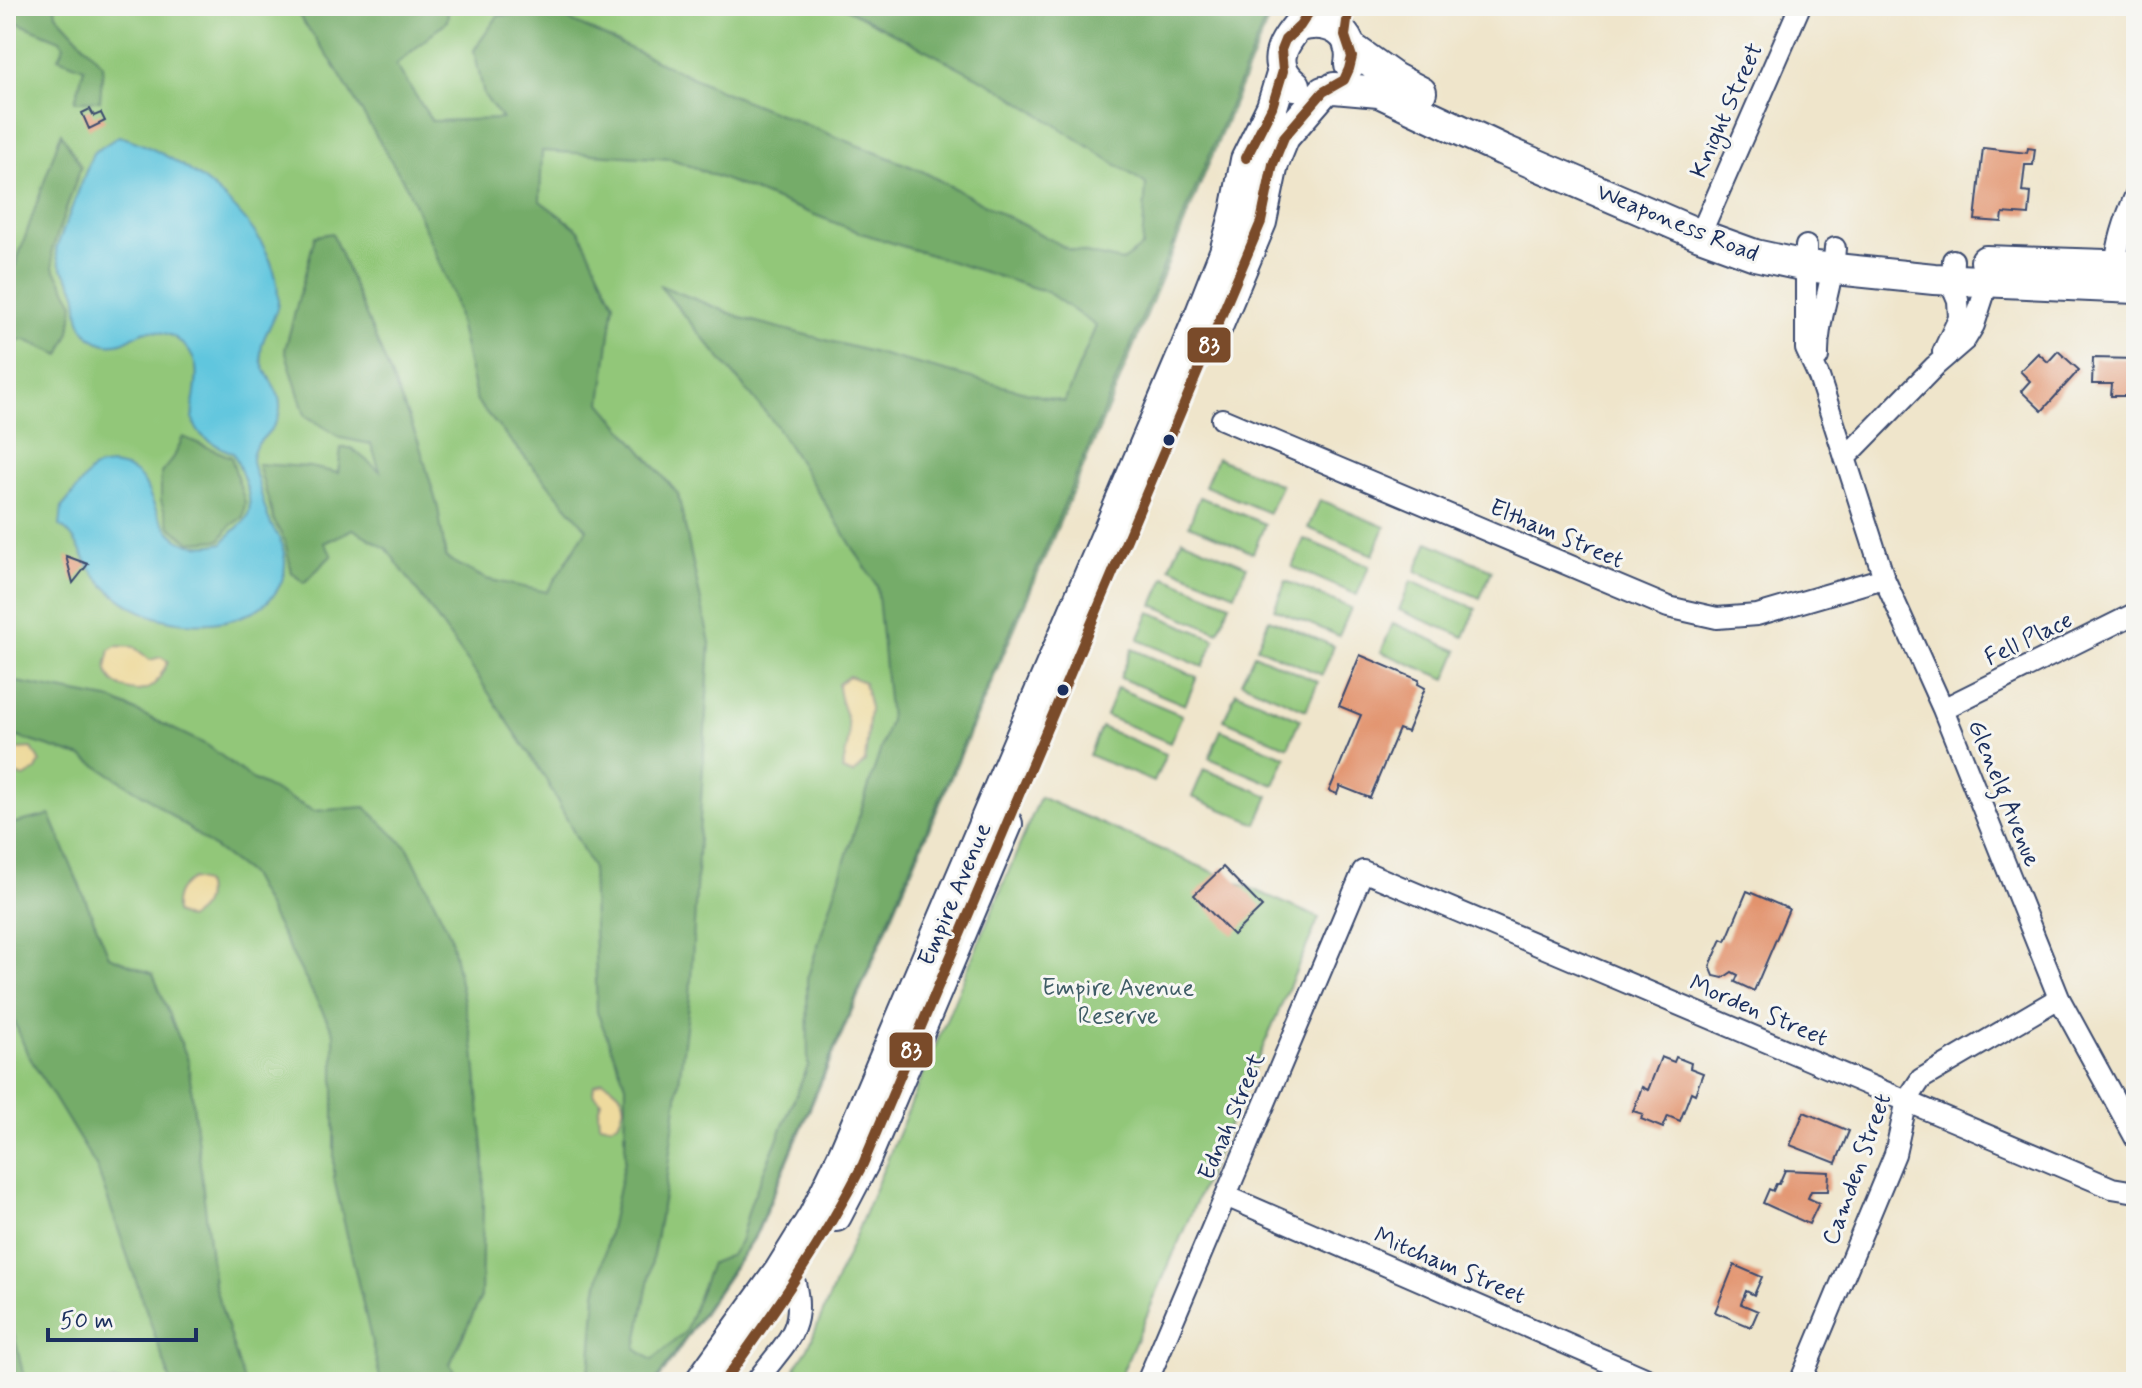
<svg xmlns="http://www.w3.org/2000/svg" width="2142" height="1388" font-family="Mynerve,sans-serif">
  <rect width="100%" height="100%" fill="#f6f6f2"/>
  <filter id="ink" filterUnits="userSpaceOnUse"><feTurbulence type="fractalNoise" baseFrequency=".0125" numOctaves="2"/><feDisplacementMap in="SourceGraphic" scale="16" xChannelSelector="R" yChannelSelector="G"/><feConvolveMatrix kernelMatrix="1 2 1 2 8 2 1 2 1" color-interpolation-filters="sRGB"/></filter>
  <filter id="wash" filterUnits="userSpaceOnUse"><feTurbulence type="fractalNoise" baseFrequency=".006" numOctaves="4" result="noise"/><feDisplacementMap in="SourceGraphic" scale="32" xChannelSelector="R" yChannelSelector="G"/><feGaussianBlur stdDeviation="1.8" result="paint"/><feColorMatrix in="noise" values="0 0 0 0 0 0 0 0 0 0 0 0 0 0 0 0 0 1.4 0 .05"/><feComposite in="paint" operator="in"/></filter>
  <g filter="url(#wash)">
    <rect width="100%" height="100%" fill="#efe5cb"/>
    <!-- green -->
    <path fill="#92c779" stroke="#567b6c" stroke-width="2" d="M6,6H1274L1105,416L756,1236L657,1382H6Z
      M1217,458L1281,485L1269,513L1205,486Z
      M1200,497L1265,524L1253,553L1189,525Z
      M1320,500L1385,527L1373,555L1308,528Z
      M1182,539L1247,566L1235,594L1170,567Z
      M1304,539L1369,566L1357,595L1292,567Z
      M1428,542L1492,570L1480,598L1416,571Z
      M1165,577L1230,604L1218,632L1153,605Z
      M1286,581L1351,608L1339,636L1274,609Z
      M1411,581L1476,609L1464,637L1399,610Z
      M1150,612L1215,639L1203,667L1138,640Z
      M1269,619L1334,646L1322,675L1257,647Z
      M1393,623L1458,651L1446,679L1381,652Z
      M1132,649L1197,677L1185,705L1120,678Z
      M1254,654L1318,682L1306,710L1241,682Z
      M1117,688L1182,715L1170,743L1106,716Z
      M1236,692L1300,719L1288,747L1224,720Z
      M1101,727L1166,754L1154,782L1089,755Z
      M1221,730L1286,757L1274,785L1209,758Z
      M1204,769L1269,796L1257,824L1192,797Z
      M1040,797L1319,918L1118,1382H826L795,1368L808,1348Z"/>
    <!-- forest -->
    <path fill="#75ac69" stroke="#486e64" stroke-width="2" fill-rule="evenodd" d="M6,6H55L56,14L103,65L100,101H75L84,68L58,58L64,46L60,40L6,18Z
      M292,6H449L447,21L396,65L432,121L502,119L484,95L474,50L498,16L550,11L724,92L922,171L1068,249L1122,261L1142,247L1146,184L999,88L841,6H1271L1102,415L755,1235L655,1382H585L591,1359L596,1293L625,1160L626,1085L597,1012L592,867L544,776L468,662L387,549L353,529L324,543L332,555L304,583L292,573L285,541L274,521L258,464L310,467L338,473L341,448H351L380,471L371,444L341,438L305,415L285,350L315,236L332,233L419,443L438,508L446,558L486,579L547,592L587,529L477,402L453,295L408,189L332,62ZM542,151L672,159L861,233L1047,292L1096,326L1064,402L745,319L659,285L775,424L877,586L890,720L807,979L808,1066L751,1202L740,1241L731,1255L711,1263L685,1332L652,1360L636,1349L665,1190L690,997L710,643L678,494L601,403L614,303L579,230L540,201Z
      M61,133L81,166L52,250L53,267L74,303L70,332L60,355L25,340H6V286L12,275Z
      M183,437L231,457L245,502L243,517L230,526L220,540L190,542L170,527L161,501V473L174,457Z
      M6,680L113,700L207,745L252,779L314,811L365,807L408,848L450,934L474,1050L484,1158L481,1297L450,1364L460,1382H381L334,1179V1033L250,875L147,797L82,757L15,736L6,729Z
      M50,815L109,956L153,974L188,1060L214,1284L244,1382H171L97,1168L27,1053L6,1000V825Z
      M6,1299L25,1382H6Z"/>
    <!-- sand -->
    <path fill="#eeda9e" stroke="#84847e" stroke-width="2" d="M116,646L134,647L150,660L161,657L168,662C163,671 158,683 149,688C136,695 116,688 109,676C104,667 108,659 110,650Z
      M849,676L864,682L870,708L865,762L853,774L842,770C846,752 852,734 846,716C842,704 838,698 838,684Z
      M6,746L16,749L32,748L40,762L36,770L24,777L6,771Z
      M192,879L204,882C209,900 204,910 188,919L175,913C174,896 177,888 192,879Z
      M603,1081C625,1093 629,1101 618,1123L611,1126L599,1124L598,1111L601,1101L593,1093L594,1085Z"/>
    <!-- water -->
    <path fill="#61c6de" stroke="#3e7a9e" stroke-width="2" d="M119,136C183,154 282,227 278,302C277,320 261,335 261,353C260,374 282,387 280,409C278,433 251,440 252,460C252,465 255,472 257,478C261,492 264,510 271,524C273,530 278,534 280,540C292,569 282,595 254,611C230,624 198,626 171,621C138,615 106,594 88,565C80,551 74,534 60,526L62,507C70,499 88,473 93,469C99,466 110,464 117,466C122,467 130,469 134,472C145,479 148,491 153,503C167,538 186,552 223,543C230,532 242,525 246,519C257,502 240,470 234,454C223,448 205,441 198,431C180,404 217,370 178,340C170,333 152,329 143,332C135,335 129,341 121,343C104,348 87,339 81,323C77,314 79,303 76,293C70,275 57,269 56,249L93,153Z"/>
    <g id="blocks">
      <!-- building -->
      <path fill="#e2936d" d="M90,109L94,116L101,113L105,121L89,129L82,113Z
        M1983,148L2027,153L2028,148L2035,149L2033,165H2025L2022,192L2031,193L2029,215L2003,213L2002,222L1975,220Z
        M2058,351L2079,370L2042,411L2021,391L2030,381L2020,371L2038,353L2048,362Z
        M2093,358L2136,359V386H2132V396H2111L2112,384H2092Z
        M66,556L88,564L73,583Z
        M1360,655L1419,680L1418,684L1425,688L1407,732L1399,729L1370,798L1340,786L1337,794L1329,791L1361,715L1339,706Z
        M1223,867L1262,907L1233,935L1194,895Z
        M1747,891L1789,909L1754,991L1735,982L1738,975L1732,972L1723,978L1714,976L1710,966L1722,939L1726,941Z
        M1661,1057L1674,1062L1676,1057L1691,1063L1690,1068L1703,1073L1695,1094L1691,1092L1680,1121L1668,1116L1663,1128L1641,1119L1643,1114L1633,1111L1642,1087L1648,1090Z
        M1804,1112L1849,1131L1836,1163L1790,1145Z
        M1785,1170L1829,1172L1828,1191H1811L1808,1198L1819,1203L1809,1224L1763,1203L1769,1189L1773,1191L1776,1184H1779Z
        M1734,1265L1762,1277L1754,1295L1746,1291L1741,1304L1758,1311L1751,1327L1715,1312Z"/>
    </g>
  </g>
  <g filter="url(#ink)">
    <use href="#blocks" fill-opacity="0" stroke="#3b4a6e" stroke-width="2"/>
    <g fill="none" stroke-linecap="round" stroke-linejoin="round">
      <defs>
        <path id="street" d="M1700,235L1800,6
          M1806,246V349L1819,377L1884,578L1943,709L2059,998L2136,1139
          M2115,275C2115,247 2125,219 2136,194
          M1943,352L1959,318L1958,300L1952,286L1953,260
          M1818,357C1817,319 1833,285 1835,248
          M1222,419L1668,607L1717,618L1757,615L1884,578
          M1845,458L1935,366L1965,340L1974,325L1986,288L1987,269
          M1943,709L2136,613
          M1226,1196L1654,1382
          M756,1382C782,1345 807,1332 795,1283
          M1147,1382L1363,871L2112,1188L2136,1192
          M1800,1382L1895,1154L1907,1100L1921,1079L2059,998"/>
        <path id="secondary" d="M1300,26C1327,19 1356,30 1350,64
          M1349,46L1394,78L1421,92
          M1295,85C1260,56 1297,31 1313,6
          M1334,88L1379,92L1503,150L1700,235L1755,255L1806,266L1934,279L2136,288
          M1986,261L2136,266
          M1217,327L1261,222L1273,164L1284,137L1323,92
          M836,1216L863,1164L1007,824
          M700,1382L780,1271L814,1216L843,1156L1201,313L1225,252L1236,212L1246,160L1272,107L1283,71"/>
      </defs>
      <!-- street casing -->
      <use href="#street" stroke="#3b4a6e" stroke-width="24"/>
      <!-- secondary casing -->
      <use href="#secondary" stroke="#3b4a6e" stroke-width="34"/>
      <!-- street -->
      <use href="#street" stroke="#fff" stroke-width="20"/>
      <!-- secondary -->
      <use href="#secondary" stroke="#fff" stroke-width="30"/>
      <defs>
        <path id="bus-1" d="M1246,158L1272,107L1283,71L1281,50L1285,40L1300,26L1313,6
          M724,1382C776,1309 822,1244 863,1164L1261,222L1273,164L1284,137L1323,92L1344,80L1349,69L1352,57L1345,36L1349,6"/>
      </defs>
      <!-- bus-1 casing -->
      <use href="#bus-1" stroke="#f6f6f2" stroke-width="16"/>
      <!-- bus-1 -->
      <use href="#bus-1" stroke="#7a4b2a" stroke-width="10"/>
    </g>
  </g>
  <!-- markers -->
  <g fill="#1b2f5e" stroke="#f6f6f2" stroke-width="3">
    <circle cx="1169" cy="440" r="7"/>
    <circle cx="1063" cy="690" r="7"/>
  </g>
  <g text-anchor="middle" stroke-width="6" stroke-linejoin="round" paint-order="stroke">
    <!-- street labels -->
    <g font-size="24" fill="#1b2f5e" stroke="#f6f6f2">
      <text transform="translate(1726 110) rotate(-66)" y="8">Knight Street</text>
      <text transform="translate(1678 222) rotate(22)" y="8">Weaponess Road</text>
      <text transform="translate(1557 533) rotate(23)" y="8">Eltham Street</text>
      <text transform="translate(2028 638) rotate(-26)" y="8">Fell Place</text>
      <text transform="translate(2005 793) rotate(68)" y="8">Glenelg Avenue</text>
      <text transform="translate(954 894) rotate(-67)" y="8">Empire Avenue</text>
      <text transform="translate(1759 1010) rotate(23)" y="8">Morden Street</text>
      <text transform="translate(1231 1116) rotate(-67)" y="8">Ednah Street</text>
      <text transform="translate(1856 1169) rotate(-70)" y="8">Camden Street</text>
      <text transform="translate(1450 1265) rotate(23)" y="8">Mitcham Street</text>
    </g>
    <!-- park labels -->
    <g font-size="24" fill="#3f5d66" stroke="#f6f6f2">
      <text x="1118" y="995">Empire Avenue<tspan x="1118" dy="28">Reserve</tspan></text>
    </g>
  </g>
  <g stroke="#f6f6f2" stroke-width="3">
    <rect x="1186" y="326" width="46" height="38" rx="8" fill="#7a4b2a"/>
    <rect x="888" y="1031" width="46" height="38" rx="8" fill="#7a4b2a"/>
  </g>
  <g font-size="22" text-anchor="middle" font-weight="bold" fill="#fff">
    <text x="1209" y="353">83</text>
    <text x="911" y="1058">83</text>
  </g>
  <!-- margin -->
  <rect width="2142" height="1388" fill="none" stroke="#f6f6f2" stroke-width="32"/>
  <!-- scale -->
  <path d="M48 1328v12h148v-12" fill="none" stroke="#1b2f5e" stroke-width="4"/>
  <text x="60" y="1328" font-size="24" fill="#1b2f5e" stroke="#f6f6f2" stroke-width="6" paint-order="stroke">50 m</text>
</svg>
